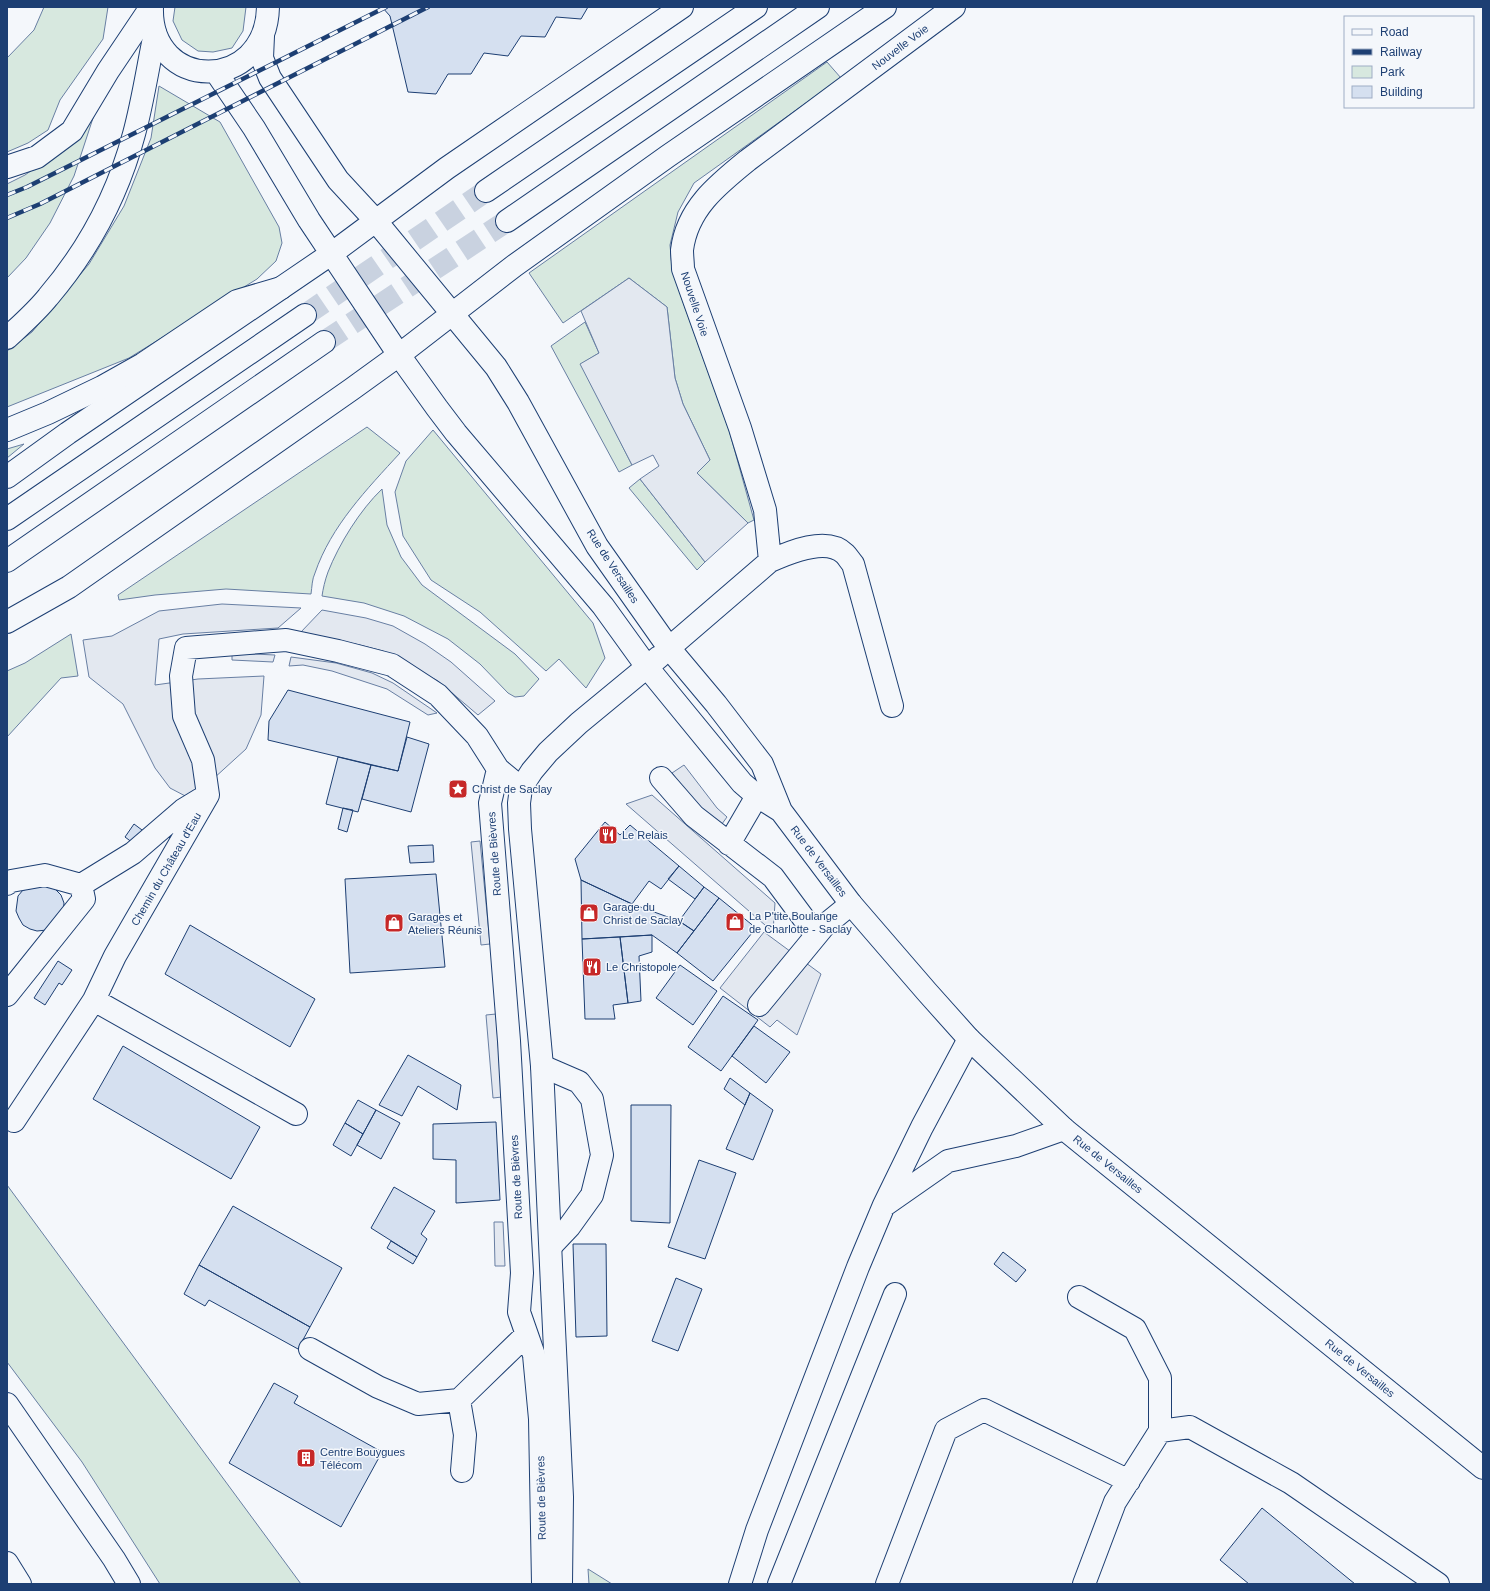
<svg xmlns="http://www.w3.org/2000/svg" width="1490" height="1591" font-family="Arial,sans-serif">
  <rect width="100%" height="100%" fill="#f4f7fb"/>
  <!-- green -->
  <path fill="#d7e8df" stroke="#687fa3" d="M44,7H108L103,39L60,100L48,130L28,143L7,152V58L34,30Z
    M175,7H246L243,31L232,48L213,52L198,51L182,40L173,21Z
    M827,62L841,78L694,183L678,212L670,245L672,267L683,302L729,430L754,520L748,523L697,473L710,460L683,404L675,378L667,307L629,278L563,323L529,273Z
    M159,86L220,122L279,227L282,243L276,261L257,279L129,358L7,407V351L32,332L89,264L124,206L151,138Z
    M95,112L74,176L50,223L26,258L7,278V184L25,175L55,154Z
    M585,322L599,353L581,364L632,465L619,472L551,346Z
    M367,427L400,453C367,489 331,526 315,573C312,579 312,587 311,594L226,589L155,595L119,600L118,595Z
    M433,430L593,623L605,658L586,688L559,659L546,671L480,612L431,580L403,536L395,492L406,461Z
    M24,444L7,458V449Z
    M640,479L705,562L697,570L629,488Z
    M382,489L387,525L401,557L422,585L515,654L539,679L524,696L515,697L508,693L480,664L448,639L404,616L364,603L322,596C323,589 325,580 328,572C339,544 360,510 382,489Z
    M71,634L78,676L61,678L7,737V671L25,663Z
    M7,1185L301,1584H160L82,1462L7,1362Z
    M588,1569L612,1584H589Z"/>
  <!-- parking -->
  <path fill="#e3e8f0" stroke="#687fa3" d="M629,278L667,307L675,378L683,404L710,460L697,473L748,523L705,562L640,479L659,466L653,455L632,465L580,364L599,353L581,311Z
    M222,604L301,608L278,628L183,634L159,639L155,685L198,679L264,676L261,715L246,749L191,799L170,788L155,768L123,704L89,677L83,640L112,636L159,611Z
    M322,610L366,618L393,626L425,644L451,662L495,701L478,715L438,681L383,651L360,645L300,633Z
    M232,653L275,655L273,662L232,660Z
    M291,657L336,663L372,673L393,683L437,713L428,715L387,689L332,671L303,665L289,666Z
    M684,765L717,808L727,817L719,828L710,822L672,773Z
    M652,795L775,903L773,932L626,804Z
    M480,841L490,944L481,945L471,842Z
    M764,932L821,974L797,1035L777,1020L770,1027L720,988Z
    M496,1014L502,1097L493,1098L486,1015Z
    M494,1222H503L505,1266H495Z"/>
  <!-- building -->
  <path fill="#d5e0f0" stroke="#1d3f73" d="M382,7H588L581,19L556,17L545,37L521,36L508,56L484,53L471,74H448L436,94L408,92L390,16Z
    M288,690L410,722L398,771L268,740L269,721Z
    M407,737L429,744L411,812L362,799L371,765L398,771Z
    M338,757L371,765L358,812L326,804Z
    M343,808L353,810L347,832L338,829Z
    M605,822L620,835L630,825L679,866L661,889L649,881L632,904L581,880L575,859Z
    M134,824L146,833L137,846L125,837Z
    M433,845L434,862L410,863L408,846Z
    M679,866L704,887L695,899L668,879Z
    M436,874L445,967L350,973L345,879Z
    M581,880L632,904L679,921L694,931L677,953L652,935L582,939Z
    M49,885L55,889L61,895L64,903L63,915L47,930L37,931L30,929L23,925L19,918L16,911L18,896L23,890Z
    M704,887L719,898L694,931L679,921Z
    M719,898L756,928L713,981L677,953Z
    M190,925L315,999L290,1047L165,974Z
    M652,935V952L639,956L641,1001L628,1003L620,937Z
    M620,937L628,1003L613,1005L615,1019H585L582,939Z
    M58,961L72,970L62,985L59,983L45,1005L34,998Z
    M680,965L717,991L693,1025L656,998Z
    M723,996L758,1020L721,1071L688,1047Z
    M754,1026L790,1052L766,1083L732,1056Z
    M123,1046L260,1127L231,1179L93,1099Z
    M408,1055L461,1085L457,1110L418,1086L402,1116L379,1105Z
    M730,1078L750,1093L745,1105L724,1089Z
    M750,1093L773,1110L753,1160L726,1149Z
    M358,1100L376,1110L363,1134L345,1123Z
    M631,1105H671L670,1223L631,1221Z
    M376,1110L400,1123L381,1159L357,1145Z
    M496,1122L500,1200L456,1203V1160L433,1159V1124Z
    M345,1123L363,1134L351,1156L333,1145Z
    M699,1160L736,1173L705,1259L668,1247Z
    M394,1187L435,1211L421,1234L427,1239L417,1257L371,1228Z
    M233,1206L342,1268L310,1327L199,1265Z
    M391,1241L417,1257L413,1264L387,1248Z
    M573,1244H606L607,1336L576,1337Z
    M1003,1252L1026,1270L1016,1282L994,1264Z
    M199,1265L310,1327L298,1349L209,1300L205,1306L184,1294Z
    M676,1278L702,1289L678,1351L652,1341Z
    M274,1383L298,1396L294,1403L382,1452L341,1527L229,1463Z
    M1262,1508L1355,1584H1249L1220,1560Z"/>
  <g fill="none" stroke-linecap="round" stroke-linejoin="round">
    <!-- major-tunnel -->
    <path stroke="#c9d2e0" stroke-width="22" stroke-dasharray="22 11" stroke-linecap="butt" d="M305,315L486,191
      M324,342L507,221"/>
    <defs>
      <path id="minor" d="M7,167L37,157L72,131L108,71L151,7
        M770,561C790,552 827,536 845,554C848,557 850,561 853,564L892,706
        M669,648L770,561L765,510L740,428L683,269C683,263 682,256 682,250C687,209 717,185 748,160L954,7
        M498,769L490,803L509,1041L522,1273L519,1312L534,1355L540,1419L543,1584
        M661,778L694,816L773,877L816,935
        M729,844L757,796
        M7,884L11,881L45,875L81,885L133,853L183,810L206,796
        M7,995L84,899L81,885
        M94,1000L296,1114
        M759,1005L824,926L851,904
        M542,1066L579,1082L592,1099L602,1155L592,1195L569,1227L551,1246
        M14,1121L94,1000L115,956L208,795L203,760L184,716L181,676L186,648L286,640L338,651L392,665L438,695L477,736L498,769L521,788
        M885,1205L948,1161L1016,1146L1064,1129
        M1079,1297L1135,1329L1160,1378V1431
        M310,1349L378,1387L418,1404L459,1400L526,1335
        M459,1400L465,1435L462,1471
        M740,1584L757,1530L858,1267L884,1205L922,1127L969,1039
        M779,1584L895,1294
        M887,1584L946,1430L984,1410L1129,1481
        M1084,1584L1115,1502L1160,1431L1190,1427L1291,1483L1438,1584"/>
      <path id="major" d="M152,7C149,92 266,94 268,7
        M263,36L262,58L270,78L338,180L375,220L496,367L518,402L597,546L669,648L716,704L762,764L781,811L851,904L927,992L969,1039L1064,1129L1483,1468
        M216,72L254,128L309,220L399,355L437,408L456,433L603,606L647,667L742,783L757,796L781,811
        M486,191L756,7
        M507,221L818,7
        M7,477L68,433L331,254L447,168L682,7
        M7,519L305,315
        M7,561L324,342
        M7,622L69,587L352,389L399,355L514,266L668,156L885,7
        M552,1287L542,1066L520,829L519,803L521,788L532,771L548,752L579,723L659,657"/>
      <path id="highway" d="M7,338C21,325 36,312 48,297C88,250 118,194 134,134C143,101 148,66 155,33
        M7,430L48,413L102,387L143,364L237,301L281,288
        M552,1287L562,1497L561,1584
        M7,1404L114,1559L129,1584
        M7,1563L20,1584"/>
    </defs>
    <!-- minor casing -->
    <use href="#minor" stroke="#1d3f73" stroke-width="24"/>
    <!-- major casing -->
    <use href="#major" stroke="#1d3f73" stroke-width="24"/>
    <!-- highway casing -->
    <use href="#highway" stroke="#1d3f73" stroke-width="24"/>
    <!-- minor -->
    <use href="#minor" stroke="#f4f7fb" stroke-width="22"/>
    <!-- major -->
    <use href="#major" stroke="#f4f7fb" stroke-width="22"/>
    <!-- highway -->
    <use href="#highway" stroke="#f4f7fb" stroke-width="22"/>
    <defs>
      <path id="rail" d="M7,195L27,187L386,7
        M7,218L40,204L428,7"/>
    </defs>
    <!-- rail casing -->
    <use href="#rail" stroke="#1d3f73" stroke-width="4.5"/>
    <!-- rail -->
    <use href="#rail" stroke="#f4f7fb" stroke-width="3" stroke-dasharray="9" stroke-linecap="butt"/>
  </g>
  <!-- icons -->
  <defs>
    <symbol id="sight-square" viewBox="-11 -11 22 22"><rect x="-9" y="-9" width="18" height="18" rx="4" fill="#c62828" stroke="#f4f7fb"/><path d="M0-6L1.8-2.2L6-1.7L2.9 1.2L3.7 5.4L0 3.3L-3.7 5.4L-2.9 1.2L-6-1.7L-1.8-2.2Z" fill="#fff"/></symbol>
    <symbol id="restaurant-square" viewBox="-11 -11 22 22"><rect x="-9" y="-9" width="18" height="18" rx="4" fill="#c62828" stroke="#f4f7fb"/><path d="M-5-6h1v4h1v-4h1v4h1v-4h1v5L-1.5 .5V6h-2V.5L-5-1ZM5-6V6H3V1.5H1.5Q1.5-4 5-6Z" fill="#fff"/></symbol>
    <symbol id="shop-square" viewBox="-11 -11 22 22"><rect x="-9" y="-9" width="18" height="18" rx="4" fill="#c62828" stroke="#f4f7fb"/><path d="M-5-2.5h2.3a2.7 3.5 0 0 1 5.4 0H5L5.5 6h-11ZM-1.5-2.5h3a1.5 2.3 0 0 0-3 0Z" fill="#fff"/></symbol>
    <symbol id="building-square" viewBox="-11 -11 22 22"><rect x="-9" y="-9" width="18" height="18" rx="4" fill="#c62828" stroke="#f4f7fb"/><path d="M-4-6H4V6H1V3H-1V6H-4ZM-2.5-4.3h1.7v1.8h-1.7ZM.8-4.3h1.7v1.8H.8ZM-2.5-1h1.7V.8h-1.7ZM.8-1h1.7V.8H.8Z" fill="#fff"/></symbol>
  </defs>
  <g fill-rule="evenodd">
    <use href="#sight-square" x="447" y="778" width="22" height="22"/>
    <use href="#restaurant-square" x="597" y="824" width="22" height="22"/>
    <use href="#shop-square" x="578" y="902" width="22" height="22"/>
    <use href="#shop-square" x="724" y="911" width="22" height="22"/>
    <use href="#shop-square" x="383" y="912" width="22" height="22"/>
    <use href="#restaurant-square" x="581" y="956" width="22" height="22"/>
    <use href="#building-square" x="295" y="1447" width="22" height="22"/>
  </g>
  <g text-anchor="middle" stroke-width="3" stroke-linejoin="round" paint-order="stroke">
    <!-- street labels -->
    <g font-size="11" fill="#1d3f73" stroke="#f4f7fb">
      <text transform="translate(900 47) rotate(-37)" y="4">Nouvelle Voie</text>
      <text transform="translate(695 304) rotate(72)" y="4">Nouvelle Voie</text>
      <text transform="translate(613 566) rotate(57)" y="4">Rue de Versailles</text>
      <text transform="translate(494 854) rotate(-94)" y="4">Route de Bièvres</text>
      <text transform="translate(819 861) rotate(53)" y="4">Rue de Versailles</text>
      <text transform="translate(166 869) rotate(-60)" y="4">Chemin du Château d'Eau</text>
      <text transform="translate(1108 1164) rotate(39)" y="4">Rue de Versailles</text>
      <text transform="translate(516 1177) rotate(-93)" y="4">Route de Bièvres</text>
      <text transform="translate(1360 1368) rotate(39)" y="4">Rue de Versailles</text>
      <text transform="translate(541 1498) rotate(-91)" y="4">Route de Bièvres</text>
    </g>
    <!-- poi labels -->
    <g font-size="11" fill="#1d3f73" stroke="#f4f7fb" text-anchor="start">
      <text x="472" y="793">Christ de Saclay</text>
      <text x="622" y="839">Le Relais</text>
      <text x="603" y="911">Garage du<tspan x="603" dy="13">Christ de Saclay</tspan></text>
      <text x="749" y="920">La P'tite Boulange<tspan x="749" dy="13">de Charlotte - Saclay</tspan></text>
      <text x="408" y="921">Garages et<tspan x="408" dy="13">Ateliers Réunis</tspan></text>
      <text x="606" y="971">Le Christopole</text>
      <text x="320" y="1456">Centre Bouygues<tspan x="320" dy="13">Télécom</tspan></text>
    </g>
  </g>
  <!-- border -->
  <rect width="1490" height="1591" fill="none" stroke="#1d3f73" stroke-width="16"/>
  <!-- legend -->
  <rect x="1344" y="16" width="130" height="92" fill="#f4f7fb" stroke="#9eadc5"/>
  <rect x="1352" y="29" width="20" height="6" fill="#f4f7fb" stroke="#9eadc5"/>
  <text x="1380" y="36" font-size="12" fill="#1d3f73">Road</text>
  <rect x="1352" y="49" width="20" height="6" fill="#1d3f73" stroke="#9eadc5"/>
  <text x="1380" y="56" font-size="12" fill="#1d3f73">Railway</text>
  <rect x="1352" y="66" width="20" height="12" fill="#d7e8df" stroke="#9eadc5"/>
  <text x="1380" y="76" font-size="12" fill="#1d3f73">Park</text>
  <rect x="1352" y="86" width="20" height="12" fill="#d5e0f0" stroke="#9eadc5"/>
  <text x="1380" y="96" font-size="12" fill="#1d3f73">Building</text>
</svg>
